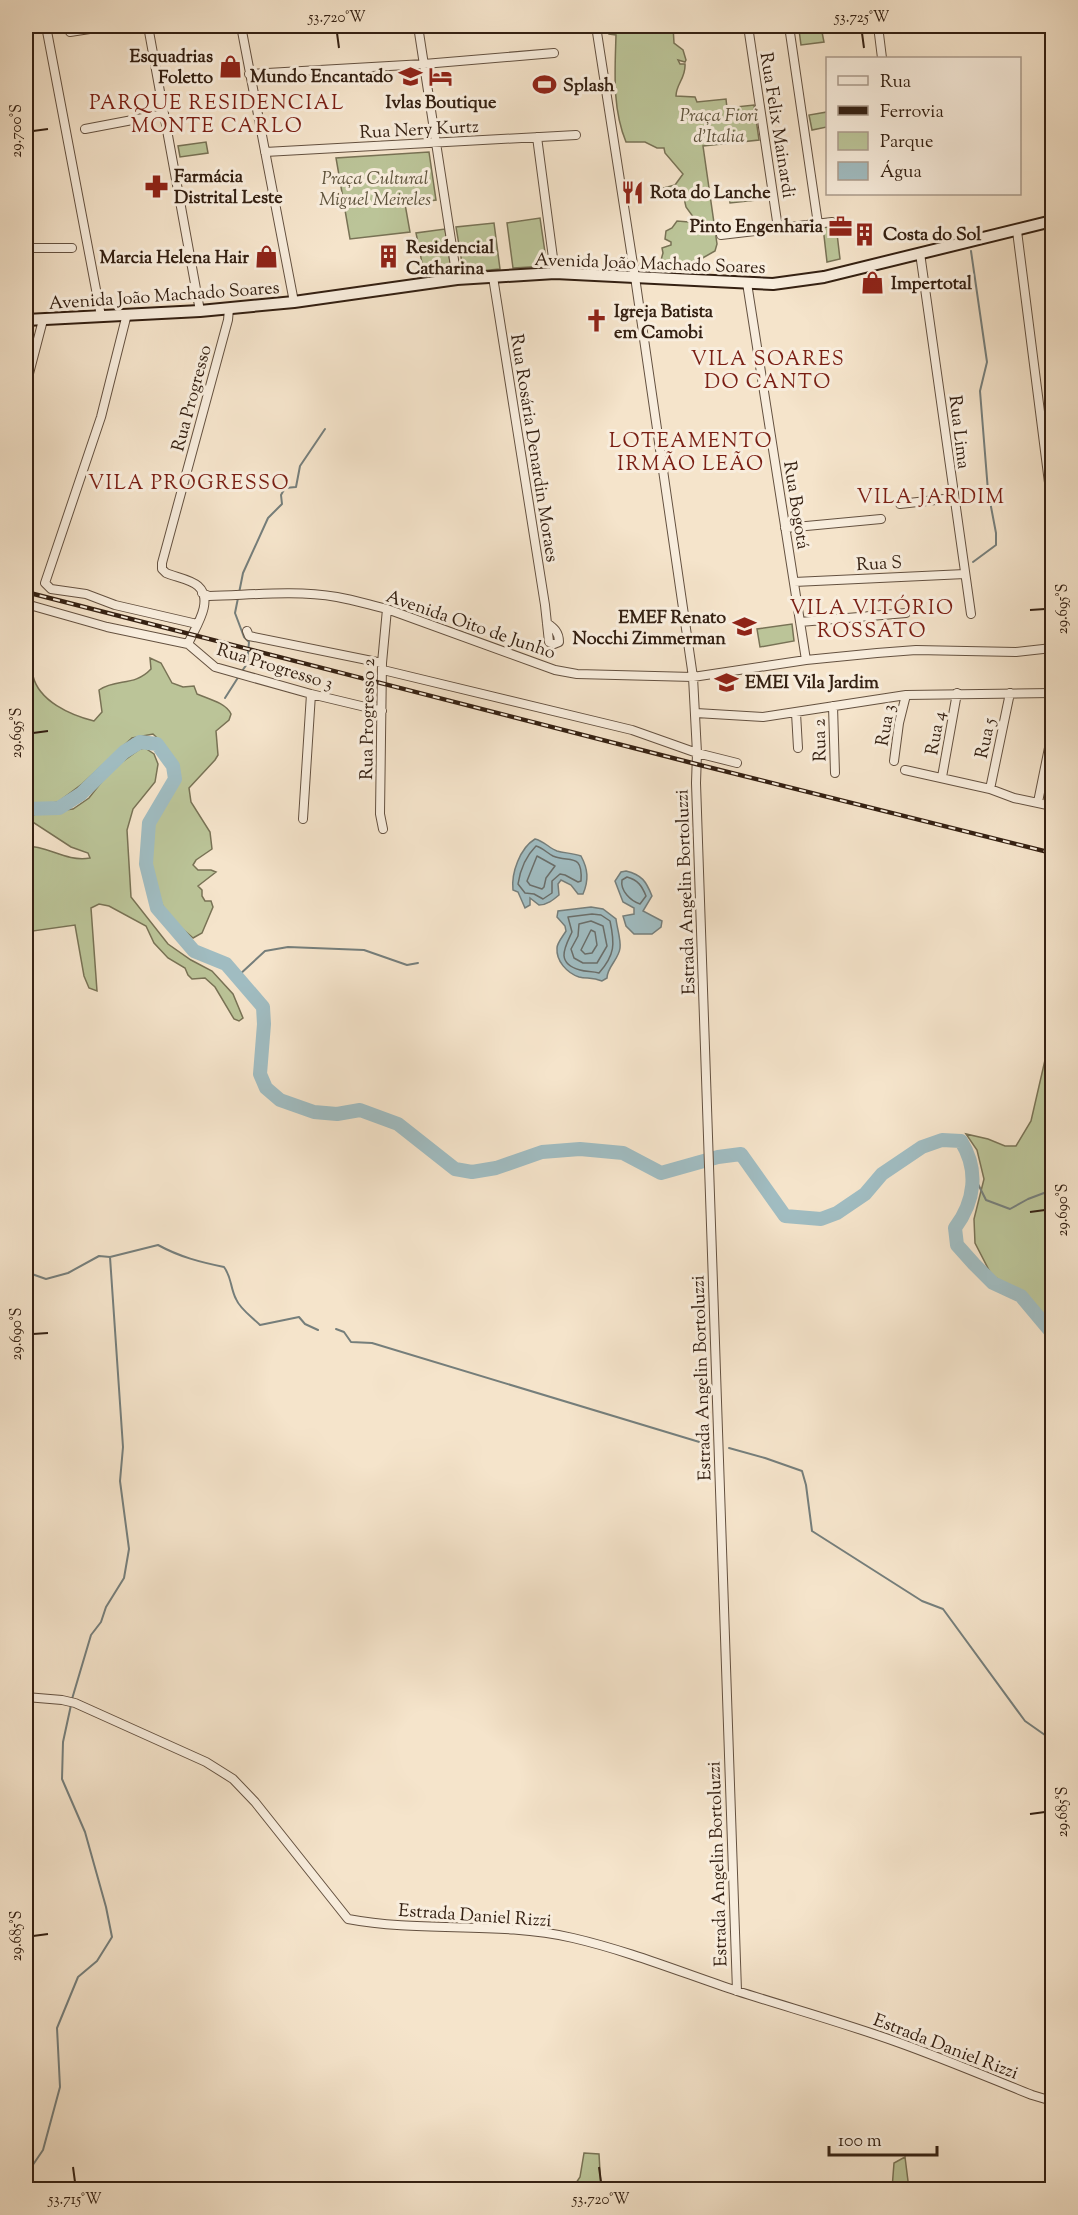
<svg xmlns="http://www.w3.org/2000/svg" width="1078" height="2215" font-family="'Sorts Mill Goudy',serif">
  <rect width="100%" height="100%" fill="#f5e4cb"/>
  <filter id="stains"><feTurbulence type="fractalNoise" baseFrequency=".00333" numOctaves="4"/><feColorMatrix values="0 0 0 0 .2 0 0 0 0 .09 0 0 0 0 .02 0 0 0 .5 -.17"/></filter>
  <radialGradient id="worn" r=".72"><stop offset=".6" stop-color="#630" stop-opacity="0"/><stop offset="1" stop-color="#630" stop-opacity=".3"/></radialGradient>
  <!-- green -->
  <path fill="#bbc498" stroke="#787255" stroke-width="1.5" d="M607,26L608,28L616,29L618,26H673L674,43L683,50L686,60L685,62L678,60L680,64H685C686,78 676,84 676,96L695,97L697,102L726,99L727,108L754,105L759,140L703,146L717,244L715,251L699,260L701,272L645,269L640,264L641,261L661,260L663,253L662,248L671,245V242L665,239L666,231L672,228L677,221L689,222L694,218L686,207L684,198L662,192L663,188L675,185L683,174L665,153L664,148H657L645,142H626C612,108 615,71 616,35L609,34L604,29Z
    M1047,26H1052V114L1045,75L1051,57Z
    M821,27L824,42L801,45L799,30Z
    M827,112V127L812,130L809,115Z
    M206,142L208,153L180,157L178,146Z
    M429,152L436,200L405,204L410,232L350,239L336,158Z
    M765,189L766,199L730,203L728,193Z
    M540,218L547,266L513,268L507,223Z
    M494,223L500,269L468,272L463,269L456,227Z
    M836,225L840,259L827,262L823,227Z
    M445,229L451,269L448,275L425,278L416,233Z
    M792,624L794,641L760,647L757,629Z
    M150,658L161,663L172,683L183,687L194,686L197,694C209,699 226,703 231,714L229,720L216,731L218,755L215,760L189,788L191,802L210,832L212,849L196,860L193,865L198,870H211L216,872L198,886L202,890V896L205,901H211L213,907L202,933L193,938C185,931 175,924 169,916C154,897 145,845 152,822C156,811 164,803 170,794C187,769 172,751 153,734L132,738L82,784L58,802L41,805L26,804V672L33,676C39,701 70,715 94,721L102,712L99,690C117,678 134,687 151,669Z
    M145,748L154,754L158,764L155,782L133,809L127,830L131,897L168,944L191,960L212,971L233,994L243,1018L239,1021L234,1019L215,987L205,978L192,979L188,975L185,968L168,958L154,943L146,926L109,906L99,904L91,908L97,991L89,988L84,976L75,925L26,932V846C49,846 65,862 90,858L88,853L71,847L28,819L37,813L73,809L89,798L111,770L140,749Z
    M1052,1046V1324L1043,1317L1021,1292L1013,1290L991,1274L975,1243L974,1219L984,1179L977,1150L966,1134L988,1139L1005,1146H1016L1031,1121L1045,1060Z
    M584,2153L599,2154L601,2189H572L580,2177Z
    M905,2157L909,2189H892L894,2163Z"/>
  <!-- water -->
  <path fill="#a0bcc1" stroke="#757e7b" stroke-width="1.5" d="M535,839C544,841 549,848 557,851C564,853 572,853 581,856C588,869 589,880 583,894H578L571,885L561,880L558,884L559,895C553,900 547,905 539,905L530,898V905L525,908L518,892L513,890C511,873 520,848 535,839Z
    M626,871C642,875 646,881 652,896L643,911L662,921L661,927L652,934H634L626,926L623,916L634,914V908L623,902L615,881L621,872Z
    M591,907L603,909L616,919C617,928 621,939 620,948C619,959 607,967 607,978L602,981C592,977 587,979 579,977C567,973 556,961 557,948C557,943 563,936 566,931L565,926L557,917L558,911Z"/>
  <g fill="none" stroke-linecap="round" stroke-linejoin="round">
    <!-- shore -->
    <path stroke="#6a6e6a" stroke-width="1.5" d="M536,846C543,848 547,853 553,856C569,863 583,852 581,881L578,882L565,875L560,874L552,881V893L543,899L534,894L525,893L518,884C520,871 526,856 536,846Z
      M537,856L555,866L546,878L544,887L542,889L530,885L527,881Z
      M627,877C638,880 642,886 646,896L640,904C631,901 620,891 622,880Z
      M592,914L601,915L610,921C615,944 615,955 599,973C592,971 586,972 580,970C555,963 565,947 572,932L568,917Z
      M591,921L603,926L607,946L597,963H583L574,958L571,949L578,936L579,924Z
      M591,930L595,932L597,945L592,953L585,954L581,950Z"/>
    <!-- stream -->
    <path stroke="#757e7b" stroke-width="2" d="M971,251L987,362L980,391L988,491L996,533V545L973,562
      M242,671L247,664L249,642L244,637L235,613L243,573L268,518L282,504L281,495L285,488L296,487L300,466L325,429
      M225,698L239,676
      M238,976L265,951L288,947L364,950L407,965L418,963
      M974,1176L986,1200L1010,1209L1028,1199L1052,1190
      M26,1268L29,1273L46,1279L68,1273L99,1256L110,1257L158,1245C180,1257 200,1262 224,1267C232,1278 230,1287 236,1299C240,1309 252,1317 260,1325L299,1317L305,1324L318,1330
      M336,1329L344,1332L351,1342L372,1343L706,1444
      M729,1448L765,1458L802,1471L806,1485L812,1531L922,1601L943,1609L1025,1721L1052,1740
      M72,1699L91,1635L101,1622L106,1607L124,1578L129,1549L120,1481L123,1447L110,1257
      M26,2175L43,2150L60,2087L57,2028L78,1977L97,1961L112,1937L106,1907L85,1832L62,1779L63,1742L71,1705"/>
    <!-- river -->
    <path stroke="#a0bcc1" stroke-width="14" d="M26,809L59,808L81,794L124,752L140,742L157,744L173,766L175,779L149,823L146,864L157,908L194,951L226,964L263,1007L264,1024L260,1074L266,1088L280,1100L314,1112L337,1114L360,1110L398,1124L455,1169L472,1172L496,1168L542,1152L580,1149L623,1153L661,1173L718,1157L741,1154L785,1216L821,1219L837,1213L865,1194L882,1174L922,1147L942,1140L961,1141C979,1170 975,1201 955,1228L957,1245L974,1264L993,1283L1021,1296L1052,1333"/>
    <defs>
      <path id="minor" d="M46,26L101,316
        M148,26L200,311
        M241,26L294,302
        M418,26L457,279
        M596,26L635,277L693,677L697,753L696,783L737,1991
        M748,26L778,228
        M789,26L818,224
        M878,26L882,58
        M70,32L109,26
        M249,74L424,64L554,53
        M85,129L164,114
        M537,137L555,273
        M265,152L576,135
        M1017,231L1052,506
        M721,235L832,222
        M26,248H72
        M920,253L971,614
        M493,277L545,605L549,642L554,644L559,642C559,632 554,628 547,623
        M747,283L806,660
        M127,314L101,417L45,583L51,589L86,594L115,605L197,624
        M26,385L43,320
        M900,504L953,498
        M785,528L881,519
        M794,582L965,574
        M202,593L209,596C252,595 295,590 337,597C354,600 370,605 387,609L555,670L577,674L693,677L806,660L877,653L916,650L1016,652L1052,648
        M26,604L107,627L188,644L215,667L311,694L382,711
        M800,622L906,613
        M247,631L249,636L382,663
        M188,644C194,629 215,601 198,586C190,579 175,577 166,573L162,569V563L228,320L229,309
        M383,670L632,730L697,753L737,763
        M833,706L835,773
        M696,713L763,717L906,695L1052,693
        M796,713L798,748
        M894,761L899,723L906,695
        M905,770L990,789L1014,798L1052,806
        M942,777L957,693
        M990,789L1010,693
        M1038,802L1052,733
        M303,819L311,694
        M383,829L380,814L382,663L387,609
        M26,1697L62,1700L75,1703L206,1762L233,1779L255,1802L348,1919C422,1933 499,1921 573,1938C629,1951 683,1973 737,1991C790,2008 844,2023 897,2042C942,2058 987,2077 1032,2095L1052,2101"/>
      <path id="secondary" d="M26,320L200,311L294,302L457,279L555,273L773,284L824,277L1052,221"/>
    </defs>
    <!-- minor casing -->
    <use href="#minor" stroke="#645140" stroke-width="10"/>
    <!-- secondary casing -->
    <use href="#secondary" stroke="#342012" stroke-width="14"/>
    <!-- minor -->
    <use href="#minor" stroke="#f8eddd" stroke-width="8"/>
    <!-- secondary -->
    <use href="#secondary" stroke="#f8eddd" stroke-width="10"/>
    <defs>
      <path id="rail" d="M26,592L696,764L1052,853"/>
    </defs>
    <!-- rail casing -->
    <use href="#rail" stroke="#342012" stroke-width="4.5"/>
    <!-- rail -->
    <use href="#rail" stroke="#f8eddd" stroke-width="2" stroke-dasharray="7" stroke-linecap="butt"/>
  </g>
  <!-- ticks -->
  <path fill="none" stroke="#342012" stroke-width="2" d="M337,33L339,48M862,33L864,48M33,131L48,129M1030,610L1045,609M33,733L48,731M1030,1212L1045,1210M33,1334L48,1333M1030,1814L1045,1812M33,1936L48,1934M73,2167L75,2182M599,2167L601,2182"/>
  <!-- icons -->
  <defs>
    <symbol id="shop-bare" viewBox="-9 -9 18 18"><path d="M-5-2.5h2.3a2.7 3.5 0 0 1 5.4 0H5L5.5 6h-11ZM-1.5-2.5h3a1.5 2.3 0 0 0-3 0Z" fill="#8f2418" stroke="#f8eddd" stroke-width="2.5" paint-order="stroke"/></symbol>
    <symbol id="school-bare" viewBox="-9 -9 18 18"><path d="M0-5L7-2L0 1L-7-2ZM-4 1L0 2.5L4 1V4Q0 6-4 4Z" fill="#8f2418" stroke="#f8eddd" stroke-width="2.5" paint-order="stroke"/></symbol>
    <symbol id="hotel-bare" viewBox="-9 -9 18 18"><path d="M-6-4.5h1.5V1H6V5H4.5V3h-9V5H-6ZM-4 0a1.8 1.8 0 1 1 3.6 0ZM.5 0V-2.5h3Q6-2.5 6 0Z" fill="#8f2418" stroke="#f8eddd" stroke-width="2.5" paint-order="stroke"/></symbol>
    <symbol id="stadium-bare" viewBox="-9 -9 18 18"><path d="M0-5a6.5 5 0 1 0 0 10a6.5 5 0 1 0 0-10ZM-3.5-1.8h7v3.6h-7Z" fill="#8f2418" stroke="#f8eddd" stroke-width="2.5" paint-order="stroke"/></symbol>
    <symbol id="pharmacy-bare" viewBox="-9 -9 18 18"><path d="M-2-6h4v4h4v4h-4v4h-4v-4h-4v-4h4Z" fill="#8f2418" stroke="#f8eddd" stroke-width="2.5" paint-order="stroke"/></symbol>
    <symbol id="restaurant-bare" viewBox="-9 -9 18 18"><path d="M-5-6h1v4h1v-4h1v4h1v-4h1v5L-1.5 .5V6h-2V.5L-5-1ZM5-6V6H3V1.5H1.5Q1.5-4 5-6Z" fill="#8f2418" stroke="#f8eddd" stroke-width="2.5" paint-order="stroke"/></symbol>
    <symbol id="office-bare" viewBox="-9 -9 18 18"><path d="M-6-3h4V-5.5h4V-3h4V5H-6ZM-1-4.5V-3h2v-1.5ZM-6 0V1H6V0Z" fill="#8f2418" stroke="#f8eddd" stroke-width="2.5" paint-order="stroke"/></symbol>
    <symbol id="building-bare" viewBox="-9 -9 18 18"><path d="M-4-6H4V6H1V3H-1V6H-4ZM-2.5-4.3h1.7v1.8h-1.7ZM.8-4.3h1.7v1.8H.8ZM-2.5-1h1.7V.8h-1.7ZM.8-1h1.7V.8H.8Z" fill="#8f2418" stroke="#f8eddd" stroke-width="2.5" paint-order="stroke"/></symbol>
    <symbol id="church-bare" viewBox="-9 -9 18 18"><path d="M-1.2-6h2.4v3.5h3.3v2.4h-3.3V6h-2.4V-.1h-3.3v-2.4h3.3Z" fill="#8f2418" stroke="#f8eddd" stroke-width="2.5" paint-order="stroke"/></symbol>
  </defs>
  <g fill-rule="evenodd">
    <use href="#shop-bare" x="214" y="50" width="33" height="33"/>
    <use href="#school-bare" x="394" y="60" width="33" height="33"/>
    <use href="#hotel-bare" x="424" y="60" width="33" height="33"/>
    <use href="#stadium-bare" x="528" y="68" width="33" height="33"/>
    <use href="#pharmacy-bare" x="140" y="170" width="33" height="33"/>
    <use href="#restaurant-bare" x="616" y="176" width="33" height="33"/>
    <use href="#office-bare" x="824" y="210" width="33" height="33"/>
    <use href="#building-bare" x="848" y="218" width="33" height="33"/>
    <use href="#shop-bare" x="250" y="240" width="33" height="33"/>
    <use href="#building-bare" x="372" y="240" width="33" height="33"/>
    <use href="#shop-bare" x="856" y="266" width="33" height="33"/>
    <use href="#church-bare" x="580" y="304" width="33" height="33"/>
    <use href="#school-bare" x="728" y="610" width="33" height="33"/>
    <use href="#school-bare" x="710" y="666" width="33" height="33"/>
  </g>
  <g text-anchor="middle" stroke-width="6" stroke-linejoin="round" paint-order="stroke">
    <!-- poi labels -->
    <g font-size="18" font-weight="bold" fill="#342012" stroke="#f8eddd" text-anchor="start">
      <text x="213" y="62" text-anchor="end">Esquadrias<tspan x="213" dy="21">Foletto</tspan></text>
      <text x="393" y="82" text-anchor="end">Mundo Encantado</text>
      <text x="563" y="91">Splash</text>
      <text x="441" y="108" text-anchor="middle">Ivlas Boutique</text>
      <text x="174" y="182">Farmácia<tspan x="174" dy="21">Distrital Leste</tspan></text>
      <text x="650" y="198">Rota do Lanche</text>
      <text x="823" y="232" text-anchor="end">Pinto Engenharia</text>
      <text x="883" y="240">Costa do Sol</text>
      <text x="406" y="253">Residencial<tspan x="406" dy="21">Catharina</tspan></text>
      <text x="249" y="263" text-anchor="end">Marcia Helena Hair</text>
      <text x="891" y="289">Impertotal</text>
      <text x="614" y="317">Igreja Batista<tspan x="614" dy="21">em Camobi</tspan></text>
      <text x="726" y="623" text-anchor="end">EMEF Renato<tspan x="726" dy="21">Nocchi Zimmerman</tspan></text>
      <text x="745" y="688">EMEI Vila Jardim</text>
    </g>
    <!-- park labels -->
    <g font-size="18" font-style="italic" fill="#5c513a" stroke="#f8eddd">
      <text x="719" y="121">Praça Fiori<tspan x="719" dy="21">d'Italia</tspan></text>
      <text x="375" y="184">Praça Cultural<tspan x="375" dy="21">Miguel Meireles</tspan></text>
    </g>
    <!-- street labels -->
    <g font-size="18" fill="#342012" stroke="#f8eddd">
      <text transform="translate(778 125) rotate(81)" y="6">Rua Felix Mainardi</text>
      <text transform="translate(419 129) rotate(-3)" y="6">Rua Nery Kurtz</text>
      <text transform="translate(650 263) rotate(2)" y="6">Avenida João Machado Soares</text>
      <text transform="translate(164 295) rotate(-4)" y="6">Avenida João Machado Soares</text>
      <text transform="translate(191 398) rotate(-75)" y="6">Rua Progresso</text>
      <text transform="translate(960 432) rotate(83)" y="6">Rua Lima</text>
      <text transform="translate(535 448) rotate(81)" y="6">Rua Rosária Denardin Moraes</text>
      <text transform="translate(797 505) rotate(81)" y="6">Rua Bogotá</text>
      <text transform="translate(879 563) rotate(-3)" y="6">Rua S</text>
      <text transform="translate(471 624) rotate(19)" y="6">Avenida Oito de Junho</text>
      <text transform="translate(275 666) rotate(17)" y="6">Rua Progresso 3</text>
      <text transform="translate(367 719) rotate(-89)" y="6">Rua Progresso 2</text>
      <text transform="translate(885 725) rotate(-80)" y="6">Rua 3</text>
      <text transform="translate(935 733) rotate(-80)" y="6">Rua 4</text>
      <text transform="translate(985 738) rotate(-78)" y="6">Rua 5</text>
      <text transform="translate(819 740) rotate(-91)" y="6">Rua 2</text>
      <text transform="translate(685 892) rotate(-92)" y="6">Estrada Angelin Bortoluzzi</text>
      <text transform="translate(701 1378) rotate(-92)" y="6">Estrada Angelin Bortoluzzi</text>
      <text transform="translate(717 1864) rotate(-92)" y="6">Estrada Angelin Bortoluzzi</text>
      <text transform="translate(475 1915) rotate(4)" y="6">Estrada Daniel Rizzi</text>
      <text transform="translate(946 2046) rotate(21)" y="6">Estrada Daniel Rizzi</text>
    </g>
    <!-- neighbourhood labels -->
    <g font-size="20" letter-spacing="1.5" fill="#7a1f14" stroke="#f8eddd">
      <text x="217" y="109">PARQUE RESIDENCIAL<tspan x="217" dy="23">MONTE CARLO</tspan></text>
      <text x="768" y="365">VILA SOARES<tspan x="768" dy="23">DO CANTO</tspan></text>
      <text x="691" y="447">LOTEAMENTO<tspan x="691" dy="23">IRMÃO LEÃO</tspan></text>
      <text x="189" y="489">VILA PROGRESSO</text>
      <text x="931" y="503">VILA JARDIM</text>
      <text x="872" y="614">VILA VITÓRIO<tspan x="872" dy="23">ROSSATO</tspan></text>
    </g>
  </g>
  <!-- margin -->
  <rect width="1078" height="2215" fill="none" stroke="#f5e4cb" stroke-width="66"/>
  <!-- legend -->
  <rect x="826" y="57" width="195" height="138" fill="#f8eddd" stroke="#aa9b8c" stroke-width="1.5"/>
  <rect x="838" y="76" width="30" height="9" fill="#f8eddd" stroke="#aa9b8c" stroke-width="1.5"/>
  <text x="880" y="87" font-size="18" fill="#342012">Rua</text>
  <rect x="838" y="106" width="30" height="9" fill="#342012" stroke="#aa9b8c" stroke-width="1.5"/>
  <text x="880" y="117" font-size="18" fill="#342012">Ferrovia</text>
  <rect x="838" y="132" width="30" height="18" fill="#bbc498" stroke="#aa9b8c" stroke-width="1.5"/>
  <text x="880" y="147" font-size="18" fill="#342012">Parque</text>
  <rect x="838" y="162" width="30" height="18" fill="#a0bcc1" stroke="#aa9b8c" stroke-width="1.5"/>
  <text x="880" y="177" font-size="18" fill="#342012">Água</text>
  <!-- scale -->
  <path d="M829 2146v9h108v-9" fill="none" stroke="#342012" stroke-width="3"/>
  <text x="838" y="2146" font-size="18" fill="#342012" stroke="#f8eddd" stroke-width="4.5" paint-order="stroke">100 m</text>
  <rect x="33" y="33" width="1012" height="2149" fill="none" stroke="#342012" stroke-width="2"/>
  <g font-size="15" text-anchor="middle" fill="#342012">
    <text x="337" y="22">53.720°W</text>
    <text x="862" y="22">53.725°W</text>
    <text transform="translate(16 131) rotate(-90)" y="5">29.700°S</text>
    <text transform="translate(1062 609) rotate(-90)" y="5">29.695°S</text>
    <text transform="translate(16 733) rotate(-90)" y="5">29.695°S</text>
    <text transform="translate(1062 1210) rotate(-90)" y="5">29.690°S</text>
    <text transform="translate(16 1334) rotate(-90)" y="5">29.690°S</text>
    <text transform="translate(1062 1812) rotate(-90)" y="5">29.685°S</text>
    <text transform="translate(16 1936) rotate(-90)" y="5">29.685°S</text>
    <text x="75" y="2204">53.715°W</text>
    <text x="601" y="2204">53.720°W</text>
  </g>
  <rect width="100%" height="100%" filter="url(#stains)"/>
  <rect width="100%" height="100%" fill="url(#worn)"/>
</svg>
